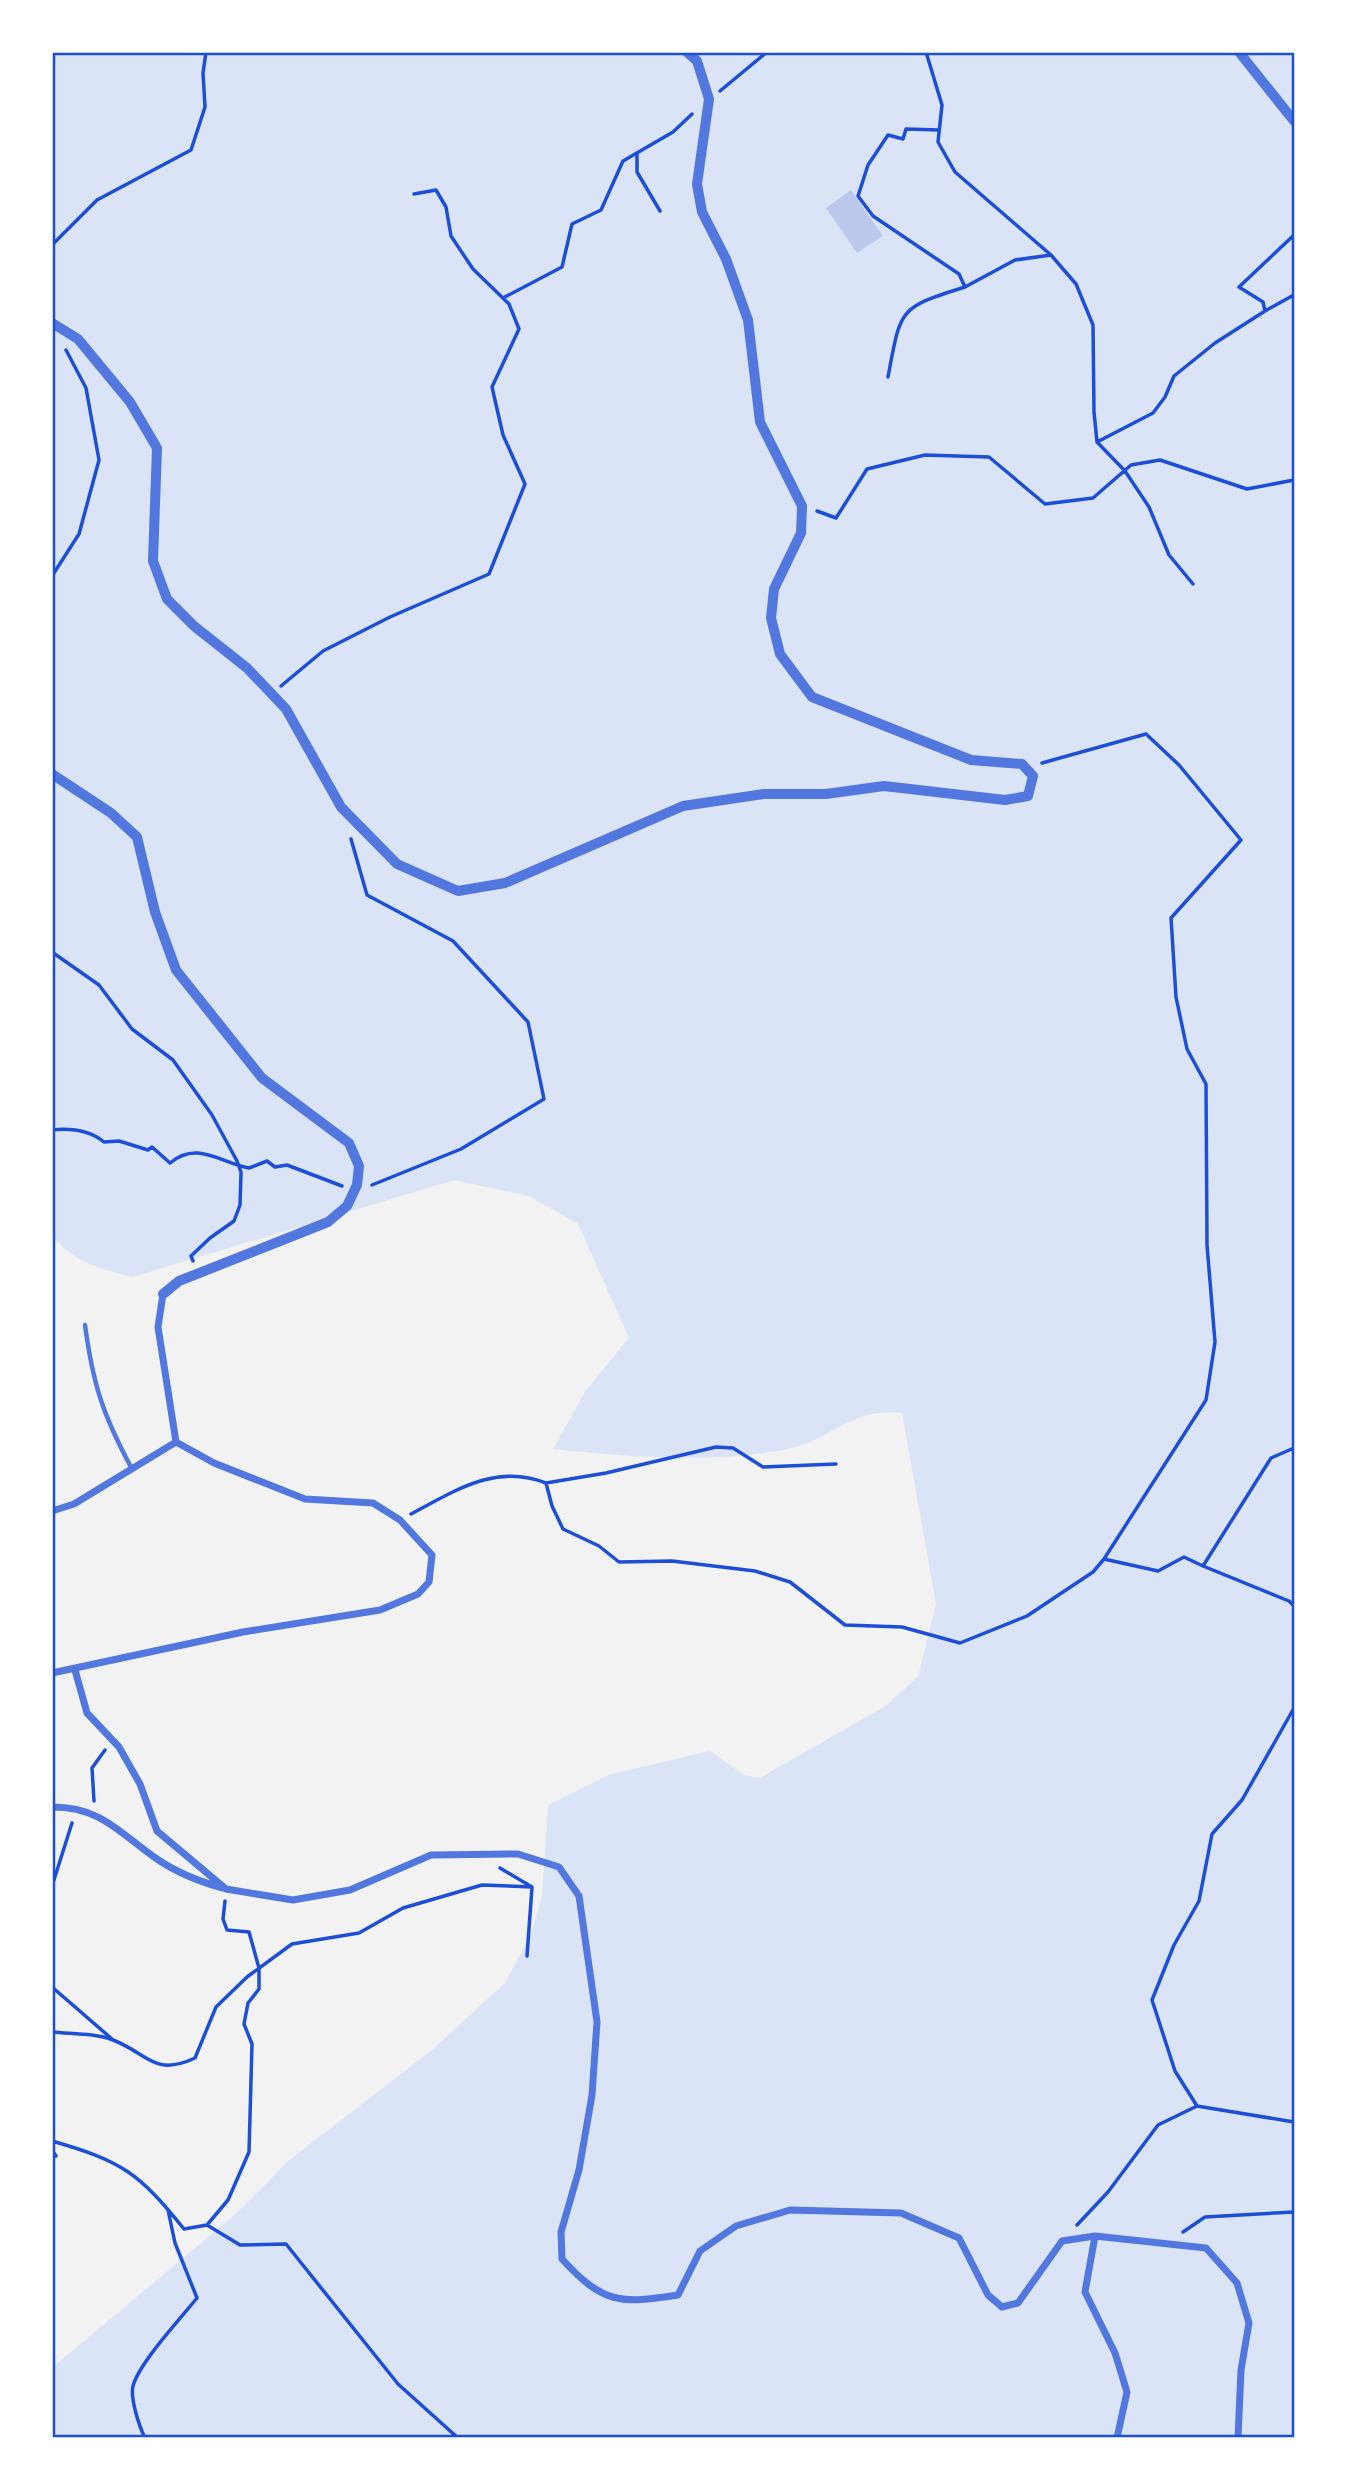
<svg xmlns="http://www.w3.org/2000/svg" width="1347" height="2490" font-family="Georgia,serif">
  <rect width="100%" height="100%" fill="#f2f2f2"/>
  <!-- green -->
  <path fill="#dbe4f7" d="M53,53H1294V2437L53,2438V2367L238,2212L288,2161L432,2050L505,1983L531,1934L542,1896L548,1805L611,1774L710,1751L744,1775L760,1778L884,1707L918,1677L936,1604L902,1413C851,1407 830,1441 788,1449C713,1464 629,1457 553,1449L586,1390L629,1338L578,1224L529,1196L454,1180L133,1277C103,1270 73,1262 53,1237Z"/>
  <!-- building -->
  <path fill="#bdc9ec" d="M851,190L883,236L857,253L826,208Z"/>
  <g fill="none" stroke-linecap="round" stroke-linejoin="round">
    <!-- path -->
    <path stroke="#1d4ed8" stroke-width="3.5" d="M926,52L942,105L938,142L955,172L1051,255
      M720,91L767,52
      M939,130L906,129L903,139L888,135L868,165L858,196L873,216L959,274L965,287L1015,260L1051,255L1076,284L1093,325L1094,412L1097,442L1125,471L1149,507L1169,555L1193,584
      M637,153V172L660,211
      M52,245L97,200L191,150L205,107L203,73L206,52
      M503,298L562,267L572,224L601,210L623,161L673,132L692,114
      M1265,311L1292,296
      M888,377C901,308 898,308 965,287
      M1097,442L1153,413L1165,397L1174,376L1215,343L1265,311L1263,302L1239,287L1294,235
      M817,511L836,518L867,469L925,455L989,457L1045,504L1093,498L1131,465L1160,460L1247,489L1294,480
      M52,576L79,534L99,460L86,388L66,350
      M281,686L323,651L390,617L489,574L525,484L503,435L492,387L519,329L509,304L473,269L451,236L446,207L436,190L414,194
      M1042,763L1146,734L1179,765L1241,840L1171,918L1176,997L1187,1049L1206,1084L1207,1245L1215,1342L1206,1400L1104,1559
      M351,839L367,895L453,941L528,1022L544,1099L461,1149L372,1185
      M52,952L99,985L132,1029L173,1060L212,1115L237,1161L241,1172L240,1205L234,1221L210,1238L191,1256L193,1261
      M52,1130C71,1128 89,1130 104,1142L119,1141L148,1150L152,1147L170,1163C197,1140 221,1163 249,1168L267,1161L275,1167L287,1165L342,1186
      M1294,1448L1271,1458L1203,1566L1289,1601L1294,1606
      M546,1483L606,1473L716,1447L733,1448L763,1467L836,1464
      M411,1514C455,1491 495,1463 546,1483L552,1506L563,1529L599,1546L619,1562L672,1561L755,1571L790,1582L845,1625L902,1627L960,1643L1027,1616L1093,1572L1104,1559L1158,1571L1184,1557L1203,1566
      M94,1801L92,1768L105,1750
      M52,1886L72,1823
      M527,1956L532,1887
      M52,1987L112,2039
      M52,2032C72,2034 95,2033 113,2040C149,2054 154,2077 195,2058L216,2007L247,1977L292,1944L359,1933L403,1908L482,1885L532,1887L500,1868
      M1197,2106L1175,2071L1152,2000L1174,1945L1199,1901L1212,1834L1242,1800L1294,1708
      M52,2141C122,2161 139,2173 184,2229L207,2225L240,2245L286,2244L398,2384L458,2438
      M52,2150L56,2156
      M207,2225L228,2200L249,2152L252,2044L244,2024L248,2003L259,1989V1968L249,1932L227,1930L223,1919L225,1901
      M1077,2225L1108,2192L1158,2125L1197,2106L1294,2122
      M1183,2232L1205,2217L1294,2212
      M145,2438C139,2426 130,2398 133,2386C139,2363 181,2318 197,2298L175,2243L168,2210"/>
    <!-- service -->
    <path stroke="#5277de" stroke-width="4.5" d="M85,1325C93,1385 103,1415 132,1469"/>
    <!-- minor -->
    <path stroke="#5277de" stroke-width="7" d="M52,1511L74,1504L176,1442
      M75,1670L87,1713L119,1747L140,1784L157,1831L226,1889L293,1900L350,1890L431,1855L518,1854L559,1867L579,1896L597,2022L592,2095L579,2170L561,2232L562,2259C603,2304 620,2304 678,2295L700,2251L736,2226L790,2210L901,2213L959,2238L988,2295L1002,2307L1018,2303L1062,2241L1095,2236L1206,2248L1237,2283L1249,2323L1241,2370L1238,2438
      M52,1673L243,1632L380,1610L418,1594L429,1582L432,1555L400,1520L373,1503L305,1499L214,1463L176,1442L158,1327L163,1294
      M52,1807C102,1807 119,1833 157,1859C177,1873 198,1881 222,1888
      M1095,2236L1085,2292L1115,2353L1127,2392L1117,2438"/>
    <!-- tertiary -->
    <path stroke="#5277de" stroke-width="10" d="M1239,52L1294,121
      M52,323L78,339L130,402L157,448L153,561L167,599L194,626L247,668L286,709L341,807L397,864L458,891L505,883L683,806L764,794H826L884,786L1005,800L1028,796L1033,776L1022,764L971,760L812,697L780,654L771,618L774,589L801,533L802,506L760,422L748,320L726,259L702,212L697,184L709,99L697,61L687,52
      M52,774L111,813L137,837L155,912L176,970L262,1078L349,1143L359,1166L357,1185L347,1206L328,1222L179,1281L163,1294"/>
  </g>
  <!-- border -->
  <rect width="1347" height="2490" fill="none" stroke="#ffffff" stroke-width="108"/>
  <rect x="54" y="54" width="1239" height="2382" fill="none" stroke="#1d4ed8" stroke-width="2.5"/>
</svg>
